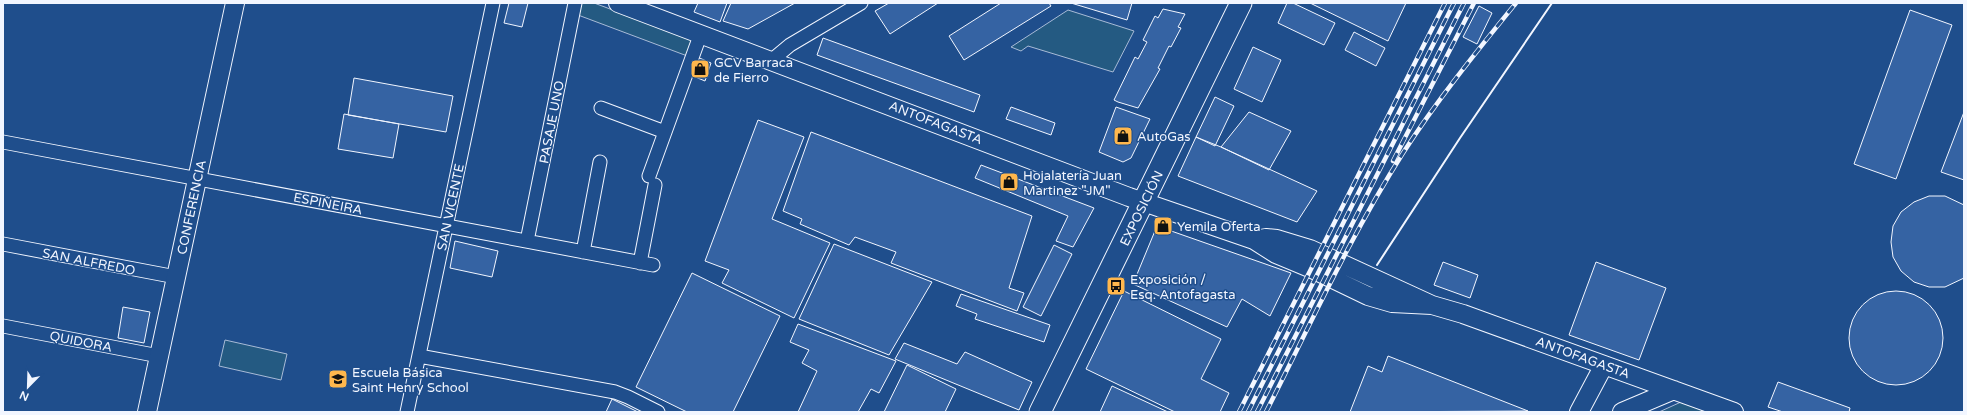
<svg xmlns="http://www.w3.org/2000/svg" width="1967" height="415" font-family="'Varela Round',sans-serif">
  <rect width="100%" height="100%" fill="#1f4e8c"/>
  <!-- green -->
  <path fill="#245a82" stroke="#a8bbd7" d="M580,3H594L696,41L690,57L578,15Z
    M1068,10L1134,31L1113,72L1028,46L1021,51L1011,47Z
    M225,340L287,354L281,380L219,366Z
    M1681,402L1710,412H1659Z"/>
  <!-- building -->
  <path fill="#3563a3" stroke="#f2f6ff" d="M509,3H528L522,27L504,23Z
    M698,3H727L720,22L694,12Z
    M731,3H795L748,29L723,21Z
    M889,3H938L890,34L875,11Z
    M1001,3H1049L1051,6L964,60L949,36Z
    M1071,3H1132L1127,20Z
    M1287,3H1293L1335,23L1324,45L1278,23Z
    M1310,3H1406L1388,41Z
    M1479,6L1492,13L1477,44L1463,37Z
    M1163,9L1185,14L1178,27L1181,28L1171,47L1169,46L1158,68L1160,69L1138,108L1118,102L1114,100L1135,57L1138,59L1147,42L1143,40L1155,16L1158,18Z
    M1910,10L1952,25L1896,179L1854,164Z
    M1354,32L1385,48L1376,66L1345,50Z
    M823,38L980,95L974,112L817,55Z
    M1253,47L1281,60L1262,102L1234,89Z
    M695,56L711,63L705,81L688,74Z
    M354,78L453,96L446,132L348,115Z
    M1215,97L1234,106L1215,146L1196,137Z
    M1011,107L1055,123L1051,135L1006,119Z
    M1116,107L1150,119L1131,158L1123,162L1099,152Z
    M1249,112L1291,131L1269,170L1221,147Z
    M1964,112V180L1941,172Z
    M344,114L399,124L393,158L338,149Z
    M758,120L804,137L772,219L830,243L794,318L722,283L729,270L705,261Z
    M811,132L1032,216L1009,288L1024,293L1017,311L891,263L896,252L855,237L849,245L800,224L802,219L783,211Z
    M1196,137L1221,147L1317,191L1297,222L1178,176Z
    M981,165L1094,208L1073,247L1056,241L1068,216L975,178Z
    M1929,196H1945L1964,205V278L1945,287H1929L1914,282L1901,271L1893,257L1891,242L1893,226L1901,212L1914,202Z
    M1157,226L1291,273L1270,316L1242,299L1227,327L1133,284Z
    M455,241L498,251L492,277L450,268Z
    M834,244L932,282L889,355L799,319Z
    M1054,245L1072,254L1041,316L1023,307Z
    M1443,262L1478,275L1470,298L1434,285Z
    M1596,262L1666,288L1639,360L1569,335Z
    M692,273L780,316L733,412H687L636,387Z
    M1849 338a47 47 0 1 1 94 0a47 47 0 1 1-94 0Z
    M1124,291L1221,339L1201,379L1229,393L1220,412H1175L1086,369Z
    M961,294L1050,325L1044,342L975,319L977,314L956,306Z
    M123,307L150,312L144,343L118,338Z
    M798,324L896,361L879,393L871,389L858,412H798L817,371L802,363L809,350L790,342Z
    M904,343L957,364L965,352L1032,382L1019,410L895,359Z
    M1388,356L1528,411L1350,412L1368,366L1382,372Z
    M907,365L956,389L945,412H884Z
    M1778,382L1850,408L1849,412H1783L1768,407Z
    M1112,386L1168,412H1100Z
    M612,399L638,412H606Z"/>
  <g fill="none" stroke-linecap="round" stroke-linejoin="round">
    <defs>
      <path id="street" d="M772,60L790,45L861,3
        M601,108L665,132
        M3,142L653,265
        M649,176L701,33
        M527,241L575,3
        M3,244L176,277
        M583,252L600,162
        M640,263L655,185
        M3,326L159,356
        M419,356L615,392L628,397L658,412
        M407,412L493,3"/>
      <path id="secondary" d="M618,3L1129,197L1254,240L1276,254L1312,269L1368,296L1392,303L1432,305
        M1254,240L1266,238L1277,239L1310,249L1432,305L1463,314L1734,412
        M147,412L235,3
        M1579,412L1604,365
        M1622,412L1674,390"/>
      <path id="primary" d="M1040,412L1241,3"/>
    </defs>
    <!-- street casing -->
    <use href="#street" stroke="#f2f6ff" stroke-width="15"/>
    <!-- secondary casing -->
    <use href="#secondary" stroke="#f2f6ff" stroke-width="20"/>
    <!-- primary casing -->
    <use href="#primary" stroke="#f2f6ff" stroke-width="23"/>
    <!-- street -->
    <use href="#street" stroke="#1f4e8c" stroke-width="13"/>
    <!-- secondary -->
    <use href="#secondary" stroke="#1f4e8c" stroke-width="18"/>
    <!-- primary -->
    <use href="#primary" stroke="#1f4e8c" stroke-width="21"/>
    <defs>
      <path id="rail" d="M1393,161L1474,3
        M1239,412L1445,3
        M1248,412L1454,3
        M1257,412L1464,3
        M1266,412C1310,325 1351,235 1403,153C1437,100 1477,51 1516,3"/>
    </defs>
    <!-- rail casing -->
    <use href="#rail" stroke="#f2f6ff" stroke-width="4.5"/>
    <!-- rail -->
    <use href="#rail" stroke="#1f4e8c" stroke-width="3" stroke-dasharray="9" stroke-linecap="butt"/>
    <!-- wall -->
    <path stroke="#f2f6ff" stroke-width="2" d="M1377,265L1460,138L1552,3"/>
  </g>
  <!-- icons -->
  <defs>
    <symbol id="shop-square" viewBox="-11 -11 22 22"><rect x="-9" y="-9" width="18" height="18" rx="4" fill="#ffb74d" stroke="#1f4e8c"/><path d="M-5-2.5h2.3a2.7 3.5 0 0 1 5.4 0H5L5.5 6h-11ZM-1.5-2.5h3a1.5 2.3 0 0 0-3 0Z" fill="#111"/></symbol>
    <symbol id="bus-square" viewBox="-11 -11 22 22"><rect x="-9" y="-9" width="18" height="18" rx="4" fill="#ffb74d" stroke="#1f4e8c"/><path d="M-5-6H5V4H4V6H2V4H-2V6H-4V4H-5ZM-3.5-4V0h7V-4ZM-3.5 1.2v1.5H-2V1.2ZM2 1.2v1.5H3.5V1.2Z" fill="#111"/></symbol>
    <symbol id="school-square" viewBox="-11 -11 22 22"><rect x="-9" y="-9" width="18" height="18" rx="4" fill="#ffb74d" stroke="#1f4e8c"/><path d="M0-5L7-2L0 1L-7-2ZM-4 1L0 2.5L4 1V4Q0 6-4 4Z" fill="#111"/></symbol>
  </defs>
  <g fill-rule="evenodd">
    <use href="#shop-square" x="689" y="58" width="22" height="22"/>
    <use href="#shop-square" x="1112" y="125" width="22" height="22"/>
    <use href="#shop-square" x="998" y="171" width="22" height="22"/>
    <use href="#shop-square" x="1152" y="215" width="22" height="22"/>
    <use href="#bus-square" x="1105" y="275" width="22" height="22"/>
    <use href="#school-square" x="327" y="368" width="22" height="22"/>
  </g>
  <g text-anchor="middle" stroke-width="3" stroke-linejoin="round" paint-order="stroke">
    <!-- poi labels -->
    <g font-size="13" fill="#f2f6ff" stroke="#1f4e8c" text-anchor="start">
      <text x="714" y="67">GCV Barraca<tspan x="714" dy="15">de Fierro</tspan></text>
      <text x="1137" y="141">AutoGas</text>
      <text x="1023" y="180">Hojalatería Juan<tspan x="1023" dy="15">Martinez "JM"</tspan></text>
      <text x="1177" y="231">Yemila Oferta</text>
      <text x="1130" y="284">Exposición /<tspan x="1130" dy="15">Esq. Antofagasta</tspan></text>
      <text x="352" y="377">Escuela Básica<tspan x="352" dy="15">Saint Henry School</tspan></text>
    </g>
    <!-- street labels -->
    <g font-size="13" fill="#f2f6ff" stroke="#1f4e8c">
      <text transform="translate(551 122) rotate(-79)" y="5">PASAJE UNO</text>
      <text transform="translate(936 122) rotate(21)" y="5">ANTOFAGASTA</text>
      <text transform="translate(328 203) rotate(11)" y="5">ESPIÑEIRA</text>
      <text transform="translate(191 207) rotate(-78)" y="5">CONFERENCIA</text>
      <text transform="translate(450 207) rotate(-78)" y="5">SAN VICENTE</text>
      <text transform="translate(1141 208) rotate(-64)" y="5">EXPOSICIÓN</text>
      <text transform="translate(89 261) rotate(11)" y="5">SAN ALFREDO</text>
      <text transform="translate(81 341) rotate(11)" y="5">QUIDORA</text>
      <text transform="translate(1583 357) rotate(20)" y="5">ANTOFAGASTA</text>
    </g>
  </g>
  <!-- border -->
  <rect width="1967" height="415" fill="none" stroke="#f2f6ff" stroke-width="8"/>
  <!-- north arrow -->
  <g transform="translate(28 387) rotate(203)" stroke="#1f4e8c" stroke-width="3" paint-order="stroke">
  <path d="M0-3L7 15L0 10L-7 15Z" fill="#f2f6ff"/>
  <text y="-6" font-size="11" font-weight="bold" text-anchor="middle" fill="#f2f6ff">N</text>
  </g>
</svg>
